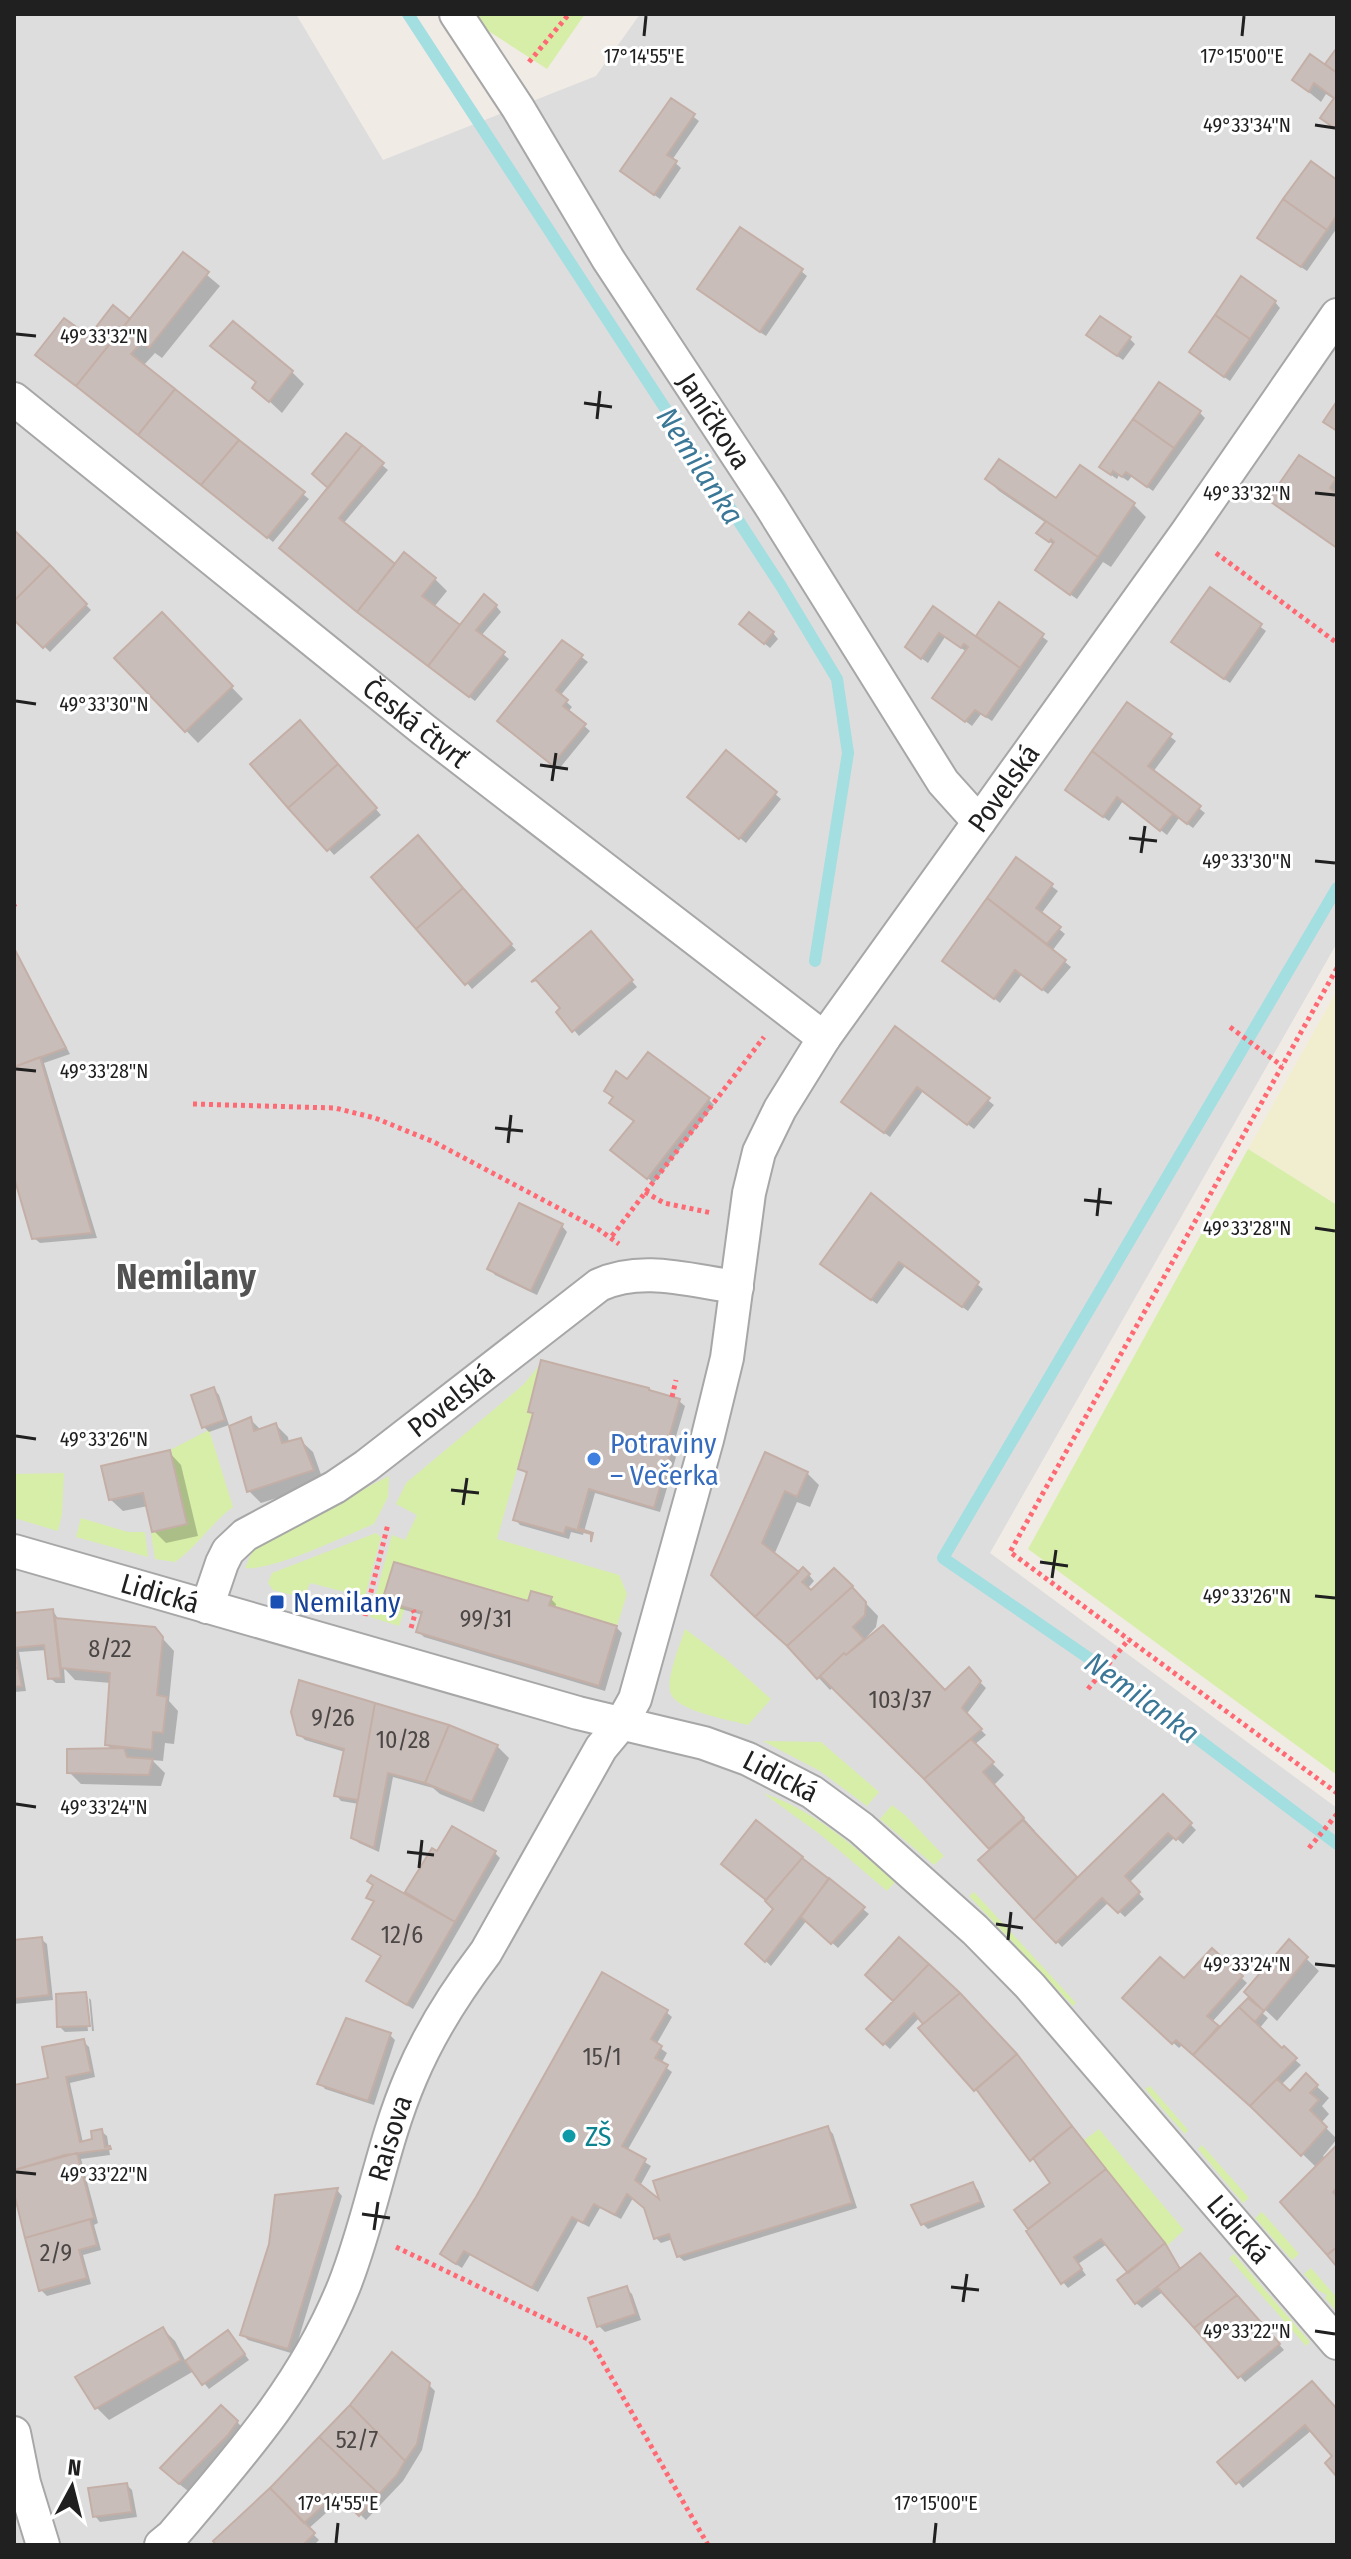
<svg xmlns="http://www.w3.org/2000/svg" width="1351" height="2559" font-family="'Fira Sans Condensed',sans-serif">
  <rect width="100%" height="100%" fill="#f1ebe6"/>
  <!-- residential -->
  <path fill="#dedddd" d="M14,14H296L383,160L596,76L640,14H1337V943L990,1553L1337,1808V2545H14Z"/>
  <!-- farmland -->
  <path fill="#f1eed0" d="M1337,990V1205L1248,1149Z"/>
  <!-- grass -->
  <path fill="#d7eea9" d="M470,14H585L547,69L476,23Z
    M1248,1149L1337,1205V1775L1028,1549Z
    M539,1366L528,1412L533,1413L497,1539L619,1575L627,1594L617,1626L549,1605L551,1597L531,1591L528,1601L394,1562L382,1600L405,1607L399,1626L370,1617L392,1535L405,1540L417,1515L396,1504L406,1483L523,1385Z
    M209,1430L233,1507C211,1523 197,1547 175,1562L155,1559L151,1533L186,1524L170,1450Z
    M64,1473L62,1514L58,1531L14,1518V1474Z
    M389,1476L388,1497L374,1524C345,1536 273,1571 245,1568L255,1545Z
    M81,1518L128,1532H145L148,1557L76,1537Z
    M376,1533L381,1537L364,1600L353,1596V1594L310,1583L304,1598L273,1590L268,1583L272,1573Z
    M685,1629L727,1660L771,1699L748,1725C731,1720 673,1711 670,1691C667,1676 680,1645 685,1629Z
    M763,1741L821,1742L879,1792L867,1806L820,1771Z
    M763,1793C814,1810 855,1847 895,1882L887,1891L821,1835Z
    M892,1805L906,1816L944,1856L934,1865L880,1819Z
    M974,1892L1076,2003L1073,2006L969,1896Z
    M1150,2086L1188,2130L1185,2134L1145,2089Z
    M1099,2129L1184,2230L1166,2247L1083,2141Z
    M1202,2145L1249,2198L1243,2203L1198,2149Z
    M1262,2212L1299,2254L1292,2260L1255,2218Z
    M1234,2254L1310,2342L1306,2346L1229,2258Z
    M1311,2268L1337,2298V2312L1325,2298L1327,2295L1319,2291L1304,2274Z"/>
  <!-- shadow -->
  <path fill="#0003" d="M1336,52H1337V131L1322,117L1335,100L1326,94L1321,102L1294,80L1325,67Z
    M671,100L699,121L672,160L681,168L660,199L622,171Z
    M1337,182V228L1307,271L1265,243Z
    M183,255L220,286L162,358L155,353L143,366L309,499L273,542L81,388L89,339L131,321Z
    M801,271L807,276L766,336L705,295Z
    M1275,302L1280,308L1230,381L1197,358Z
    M1130,339L1135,344L1123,360L1094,340Z
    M213,346L292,372L304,384L282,413L267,399L258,384Z
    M1199,412L1205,418L1153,491L1132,476L1128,481L1119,475L1117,479L1107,472Z
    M382,465L388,470L343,524L394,566L435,579L447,591L434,607L460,628L496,606L501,612L481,636L509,659L475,701L371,623L287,553Z
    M987,479L1056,501L1134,505L1146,517L1111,567L1103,562L1077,599L1043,576L1054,545L1044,538L1046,523L999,491Z
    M1335,481L1337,483L1335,494L1337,496V548L1276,505Z
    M14,532L91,610L50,652L14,617Z
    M1211,590L1266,631L1230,683L1179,647Z
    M1000,605L1048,641L992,721L981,714L972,726L941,703L967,652L945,637L928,663L913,652L934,609L977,639Z
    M162,615L243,699L198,743L117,659Z
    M747,629L773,633L778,639L770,648Z
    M563,643L588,662L560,696L572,707L568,712L590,731L559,769L505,726Z
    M1128,705L1176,741L1153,772L1205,813L1193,828L1179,818L1167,835L1123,801L1109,821L1067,790Z
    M305,728L381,815L334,855L253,764Z
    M726,753L781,799L746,843L696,802Z
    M423,844L516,950L472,989L467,983Z
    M1017,860L1058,891L1041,914L1065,934L1052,951L1071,967L1048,994L1022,974L1000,1003L945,960Z
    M596,939L637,987L579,1036L574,1030Z
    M14,949L70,1054L44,1063L97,1238L40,1243L34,1238L14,1170Z
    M896,1029L994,1105L974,1129L923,1091L890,1137L849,1107Z
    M627,1082L709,1100L714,1105L654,1183L618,1155L636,1122L615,1098Z
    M871,1196L983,1289L968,1311L905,1266L877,1304L828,1269Z
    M562,1226L567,1232L537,1295L495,1275L490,1269Z
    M214,1389L219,1395L229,1425L209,1432L204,1427Z
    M679,1401L685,1406L671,1453L676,1457L660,1512L595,1493L583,1535L571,1532L569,1539L520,1525L515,1519L528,1475L520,1468L534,1416L530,1411Z
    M250,1419L261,1430L276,1425L288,1437L289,1443L300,1440L313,1452L324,1483L261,1503L249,1491Z
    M169,1452L181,1465L198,1536L166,1543L154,1531L148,1506L123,1511L110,1499Z
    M766,1455L807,1473L819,1485L810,1507L797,1502L774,1555L799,1574L809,1575L814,1581L807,1589L811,1592L834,1570L878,1616L876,1627L866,1638L945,1693L974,1676L986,1688L966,1715L986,1735L974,1745L1004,1775L994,1785L1035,1831L1033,1833L1078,1880L1163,1797L1196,1830L1183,1844L1175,1837L1129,1883L1144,1899L1125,1917L1109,1902L1062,1947L981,1860L992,1850L927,1779L833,1687L830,1690L792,1649L725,1587Z
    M551,1599L556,1604L555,1609L616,1627L622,1633L605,1691L424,1637L418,1631L423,1615L390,1606L384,1600L529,1603Z
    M355,1603L361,1608L359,1615L338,1609L333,1604Z
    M53,1611L59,1620L154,1629L174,1651L169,1701L178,1711L174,1744L165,1743L163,1761L152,1760L165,1773L161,1786L81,1784L69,1772L113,1750L107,1745L111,1683L75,1680L64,1668L65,1683H56L50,1678L47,1650L19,1652L26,1691L14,1692V1615Z
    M299,1734L497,1746L509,1758L484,1812L440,1794L433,1788L393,1777L379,1852L359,1843L353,1837L359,1804L341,1801L336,1795L345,1752L305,1740Z
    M756,1823L869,1914L838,1948L807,1920L771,1966L748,1944L776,1909Z
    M433,1850L438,1854L494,1852L500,1858L413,2009L368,1981L382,1957L354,1939L375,1903L369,1897L406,1895Z
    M41,1939L47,1944L53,2000L14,2004V1942Z
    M899,1940L1023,2062L1170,2251L1181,2270L1212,2268L1284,2350L1245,2382L1164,2291L1142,2308L1136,2303L1131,2274L1107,2244L1078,2264L1086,2275L1068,2288L1063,2282L1017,2211L1053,2183L982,2094L975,2090L920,2017L890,2049L868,2029L895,2001L868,1975Z
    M1289,1942L1319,1971L1277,2021L1247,1992Z
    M1213,1951L1247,1983L1212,2022L1219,2029L1248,2000L1268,2018L1259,2029L1301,2065L1281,2085L1290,2094L1306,2076L1329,2098L1322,2106L1329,2114L1321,2123L1337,2139L1323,2156L1326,2159L1337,2148V2265L1317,2168L1255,2108L1183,2044L1179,2048L1125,1998L1184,1981Z
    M85,1994L88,1998H85L88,2031L65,2032L59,2026Z
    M89,1998L91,2000L94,2031H92Z
    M666,2012L672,2017L656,2045L667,2053L661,2064L672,2072L627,2151L651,2166L640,2186L662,2205L828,2128L833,2134L857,2208L684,2261L678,2256L673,2239L661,2243L656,2238L646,2208L633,2198L621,2219L600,2208L589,2227L578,2221L538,2292L470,2255L462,2268L448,2259L443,2254Z
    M390,2035L395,2040L374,2105L325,2089L320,2083Z
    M83,2041L89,2047L95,2077L70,2083L83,2143L94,2141L101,2131L107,2136L110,2155L81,2159L98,2223L94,2225L101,2250L83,2255L91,2284L47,2296L41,2290L14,2185V2087L51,2079Z
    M973,2184L978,2190L985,2207L928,2229L923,2224Z
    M337,2190L342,2196L294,2354L248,2340L242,2334Z
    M626,2288L632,2294L641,2320L605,2332L599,2326Z
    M163,2329L175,2341L186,2362L233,2338L249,2360L209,2389L194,2371L109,2420L97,2408Z
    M1312,2383L1337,2411V2474L1335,2457L1312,2430L1243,2488L1238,2482Z
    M429,2385L435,2391L422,2450L403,2481L366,2520L343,2498L308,2529L319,2540L314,2545H219L351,2406Z
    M237,2422L249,2434L192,2494L174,2480Z
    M127,2485L132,2490L137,2517L100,2522L95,2516Z"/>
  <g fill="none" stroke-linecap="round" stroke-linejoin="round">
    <!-- stream -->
    <path stroke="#a3dee1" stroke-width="12" d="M408,14L781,586L837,679L848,753L815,961
      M1337,888L943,1558L1109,1672L1337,1844"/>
  </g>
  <!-- building -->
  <path fill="#c9bdb9" stroke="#c4afa7" stroke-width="2" d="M1336,49L1337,50V73L1325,64Z
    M1310,54L1337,73V130L1320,118L1334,98L1314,83L1309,92L1292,80Z
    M671,98L695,114L667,155L677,161L654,195L620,171Z
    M1311,161L1337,180V215L1327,230L1283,199Z
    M1283,199L1327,230L1301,267L1257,238Z
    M740,227L803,269L760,332L697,289Z
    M183,252L209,272L149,348L142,342L131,354L175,389L138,435L76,386Z
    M1241,276L1276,301L1250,339L1215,315Z
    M113,305L130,319L76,386L35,355L64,318L89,336Z
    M1215,315L1250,339L1224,377L1189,352Z
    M1100,316L1131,337L1117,356L1086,335Z
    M233,321L293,371L269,402L252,388L256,382L210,346Z
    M1159,382L1201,411L1174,448L1133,419Z
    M175,389L239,440L201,485L138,435Z
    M1337,401V431L1323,422Z
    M1133,419L1174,448L1147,487L1126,472L1122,477L1113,471L1111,475L1099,467Z
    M346,433L362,445L328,488L312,474Z
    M239,440L305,492L267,538L201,485Z
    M362,445L384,463L339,518L395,564L357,612L279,548Z
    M1299,455L1336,479L1330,488L1337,493V548L1268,500Z
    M999,459L1056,498L1080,465L1135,503L1098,557L985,479Z
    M1046,521L1098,557L1070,595L1035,570L1054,542L1051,539L1049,542L1036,533Z
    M14,530L50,565L14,601Z
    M404,552L436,578L422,596L460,625L428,666L357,612Z
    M50,565L87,604L43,648L14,620V601Z
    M1210,587L1262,624L1224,679L1171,642Z
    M484,594L497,605L476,630L505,652L469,697L428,666Z
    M999,602L1044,634L1020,668L976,636Z
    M933,606L1020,668L986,717L975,710L965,722L932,698L968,647L964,644L961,648L939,633L921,659L905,647Z
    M162,612L233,686L185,732L114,658Z
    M749,612L774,632L764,644L739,624Z
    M562,640L583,655L556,690L568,700L563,706L586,724L552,765L497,721Z
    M1127,702L1172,734L1148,766L1201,806L1187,824L1092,751Z
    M300,720L338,764L288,808L250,764Z
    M726,750L777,792L739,839L687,797Z
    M1092,751L1173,814L1160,831L1117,797L1103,817L1065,790Z
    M338,764L377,808L327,851L288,808Z
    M418,835L463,888L416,929L371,877Z
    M1016,857L1053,884L1036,908L1061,927L1047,944L987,898Z
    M463,888L512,944L465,985L416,929Z
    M987,898L1066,960L1042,990L1015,970L994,999L942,961Z
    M591,931L633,980L572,1032L556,1012L560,1008L536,980L531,982Z
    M14,948L66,1048L14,1067Z
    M895,1026L990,1098L967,1125L917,1087L884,1133L841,1102Z
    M648,1052L710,1098L647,1179L610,1150L634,1121L609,1103L613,1097L604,1091L616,1071L627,1079Z
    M40,1057L92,1233L32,1239L14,1177V1067Z
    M871,1193L979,1282L962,1307L899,1262L871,1300L820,1264Z
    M519,1203L563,1224L531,1291L487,1269Z
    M541,1360L649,1388V1390L680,1399L666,1448L671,1450L654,1508L589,1489L578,1528L593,1533L591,1542V1534L566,1527L564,1534L513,1520L527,1472L518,1469L533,1413L528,1412Z
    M214,1387L225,1420L202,1428L191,1395Z
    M251,1417L254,1431L276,1423L282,1443L301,1438L314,1470L247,1492L229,1426Z
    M170,1450L187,1524L152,1532L143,1493L109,1500L101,1466Z
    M765,1452L808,1472L797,1497L785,1491L762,1543L799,1572L755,1617L711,1575Z
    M394,1562L528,1601L531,1591L552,1597L549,1605L617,1626L599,1686L416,1632L422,1612L382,1601Z
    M803,1567L810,1574L802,1582L811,1590L834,1568L853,1586L787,1646L755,1617Z
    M852,1587L866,1602L865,1615L853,1627L864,1639L846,1655L844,1653L817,1679L787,1646Z
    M333,1595L356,1601L354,1610L330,1604Z
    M53,1609L61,1678L48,1679L44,1645L15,1648L18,1668H14V1613Z
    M55,1618L155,1627L163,1637L157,1695L167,1697L163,1733L153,1732L152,1750L105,1745L110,1673L61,1668Z
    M883,1625L945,1690L969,1667L981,1681L962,1708L982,1729L924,1779L820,1676L844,1653L846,1655Z
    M14,1668H18L22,1686L14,1687Z
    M299,1680L375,1703L358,1800L334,1796L344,1749L297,1735L291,1712Z
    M375,1703L449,1725L425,1783L388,1773L374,1848L351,1838Z
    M449,1725L498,1745L472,1802L425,1783Z
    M971,1739L994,1762L983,1772L1024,1818L989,1849L924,1779Z
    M124,1748L127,1757L153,1759L149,1775L67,1773V1749Z
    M1163,1794L1192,1823L1176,1840L1168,1833L1125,1876L1140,1892L1118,1913L1102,1898L1056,1943L1034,1920Z
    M756,1820L803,1857L766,1900L721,1864Z
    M1023,1820L1077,1877L1034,1920L978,1860Z
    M452,1826L496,1851L455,1922L405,1892L432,1848L437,1851Z
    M802,1858L829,1879L765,1962L745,1944L773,1909L765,1901Z
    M371,1875L455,1922L407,2005L366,1981L381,1956L352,1939L374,1901L366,1898L373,1885L367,1881Z
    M829,1878L865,1907L831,1944L801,1917Z
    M42,1937L49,1995L14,1999V1940Z
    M899,1937L929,1964L893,2001L865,1975Z
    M1289,1939L1308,1957L1264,2011L1244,1992Z
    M1212,1948L1243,1976L1207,2016L1219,2026L1193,2055L1176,2040L1172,2044L1122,1998L1160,1957L1184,1978Z
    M929,1964L960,1993L923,2024L914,2013L883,2045L866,2029Z
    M602,1972L668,2010L651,2039L662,2046L655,2058L668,2065L622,2146L646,2159L635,2180L659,2199L653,2181L828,2126L852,2203L677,2257L669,2234L654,2239L644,2208L627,2194L615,2215L594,2204L583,2223L572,2217L532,2288L464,2251L456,2264L440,2254L476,2197Z
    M86,1992L90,2026L57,2027L56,1994Z
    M960,1993L1017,2054L974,2091L918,2028Z
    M1248,1998L1264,2011L1255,2022L1239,2007Z
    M1239,2007L1282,2048L1284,2046L1297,2058L1250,2106L1193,2055Z
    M346,2018L391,2033L368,2101L317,2084Z
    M84,2039L91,2072L66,2077L80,2142L92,2139L91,2131L102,2129L105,2147L110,2146L111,2149L65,2155L14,2170V2085L48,2078L42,2047Z
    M1017,2054L1072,2126L1030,2161L976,2089Z
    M1306,2073L1318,2085L1310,2093L1319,2100L1310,2110L1327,2127L1301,2156L1250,2106L1277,2079L1290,2091Z
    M1072,2126L1106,2169L1028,2229L1014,2210L1050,2183L1033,2158Z
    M1337,2145V2188L1333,2192L1337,2197V2247L1327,2255L1280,2202Z
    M77,2153L94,2218L25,2238L14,2193V2170Z
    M1106,2169L1165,2243L1128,2273L1101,2239L1074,2257L1082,2269L1061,2284L1026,2231Z
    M973,2182L981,2202L921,2225L911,2205Z
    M338,2188L288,2349L240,2335L269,2244L275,2195Z
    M90,2219L97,2245L79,2250L87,2278L39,2291L25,2238Z
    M1165,2243L1180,2269L1135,2304L1117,2280Z
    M1337,2247V2267L1327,2255Z
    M1200,2253L1237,2295L1194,2328L1157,2287Z
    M627,2286L636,2314L597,2327L588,2298Z
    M1237,2295L1280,2344L1238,2378L1194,2328Z
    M163,2327L181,2360L95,2409L75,2377Z
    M228,2330L245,2354L202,2385L185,2361Z
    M392,2352L430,2383L417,2444L405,2461L350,2405Z
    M1312,2381L1337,2409V2477L1325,2463L1332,2456L1305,2425L1236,2484L1217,2462Z
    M221,2405L238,2421L228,2435L179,2484L160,2468Z
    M350,2405L405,2461L397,2475L379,2494L319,2437Z
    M319,2437L379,2494L359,2516L336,2494L304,2523L270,2488Z
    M127,2483L132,2512L93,2517L88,2488Z
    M270,2488L315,2533L303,2545H216L213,2541Z"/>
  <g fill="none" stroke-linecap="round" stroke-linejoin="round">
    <defs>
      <g id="street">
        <path id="s1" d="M456,14L518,108L608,259L770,505L943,782L979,822"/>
        <path id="s2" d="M14,399L424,730L824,1038"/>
        <path id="s3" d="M14,1551L578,1713L704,1743L748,1759L812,1792L861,1828L975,1930L1030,1986L1337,2343"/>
        <path id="s4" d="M207,1607L222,1563L228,1551L245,1535L335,1487L366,1466L599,1285C643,1265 690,1281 737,1287"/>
        <path d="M14,2433L24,2483L43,2545"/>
        <path id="s5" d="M161,2545L172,2536C240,2456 304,2385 344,2286C371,2218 382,2144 411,2077C430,2032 457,1990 486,1952L601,1748L621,1724L635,1699L707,1440L727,1358L749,1193L759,1152L780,1109L824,1038L1187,532L1337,315"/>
      </g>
    </defs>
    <!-- street casing -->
    <use href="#street" stroke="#a7a7a7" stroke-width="36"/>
    <!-- path -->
    <path stroke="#ff6973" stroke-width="5" stroke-dasharray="4 4" stroke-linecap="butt" d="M529,62L569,14
      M1216,553L1337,643
      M14,905L15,907
      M1337,968L1010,1552L1337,1793
      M1230,1027L1282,1066
      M193,1104L335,1108L375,1118L434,1142L598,1229L619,1244
      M645,1192L664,1203L712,1213
      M612,1236L764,1037
      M672,1397L676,1380
      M365,1616L388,1524
      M411,1628L415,1614L413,1610
      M1088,1689L1129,1639
      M1309,1848L1337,1814
      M396,2247L590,2340L708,2545"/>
    <!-- street -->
    <use href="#street" stroke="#fff" stroke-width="32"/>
  </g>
  <!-- ticks -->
  <path fill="none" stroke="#202020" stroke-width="3" d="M644,36L646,16M1242,36L1244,16M1315,125L1335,128M16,334L36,336M584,403L612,407M597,419L600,391M1315,493L1335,495M16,701L36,704M540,765L568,769M552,781L556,753M1129,838L1157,841M1141,853L1145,826M1315,861L1335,863M16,1069L36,1071M495,1128L523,1131M508,1143L511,1115M1084,1200L1112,1203M1097,1216L1100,1188M1315,1228L1335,1231M16,1436L36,1439M451,1490L479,1493M463,1505L467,1478M1040,1562L1068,1566M1052,1578L1056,1550M1315,1596L1335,1598M16,1804L36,1807M407,1852L434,1855M419,1868L422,1840M996,1924L1023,1928M1008,1940L1011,1912M1315,1964L1335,1966M16,2172L36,2174M362,2214L390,2218M374,2230L378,2202M951,2287L979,2290M963,2302L967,2274M1315,2331L1335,2334M336,2543L338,2523M934,2543L936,2523"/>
  <!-- markers -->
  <circle fill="#3f7fe0" stroke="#fff" stroke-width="3" cx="594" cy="1459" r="8"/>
  <rect fill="#1a4fb4" stroke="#fff" stroke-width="3" x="269" y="1594" width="16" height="16" rx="4"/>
  <circle fill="#0f9aa8" stroke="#fff" stroke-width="3" cx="569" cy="2136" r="8"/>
  <g text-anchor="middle" stroke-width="6" stroke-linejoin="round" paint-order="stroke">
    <!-- number labels -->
    <g font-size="24" fill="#4a4746">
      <text x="486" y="1627">99/31</text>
      <text x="110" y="1657">8/22</text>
      <text x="900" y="1708">103/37</text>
      <text x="333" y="1726">9/26</text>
      <text x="403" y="1748">10/28</text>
      <text x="402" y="1943">12/6</text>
      <text x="602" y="2065">15/1</text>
      <text x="56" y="2261">2/9</text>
      <text x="357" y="2448">52/7</text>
    </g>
    <!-- street labels -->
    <g font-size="28" fill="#202020" stroke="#fff">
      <text dy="10" stroke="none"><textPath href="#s1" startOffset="482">Janíčkova</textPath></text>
      <text dy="10" stroke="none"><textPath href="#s2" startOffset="516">Česká čtvrť</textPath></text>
      <text dy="10" stroke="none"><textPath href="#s5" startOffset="1980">Povelská</textPath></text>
      <text dy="10" stroke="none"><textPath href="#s4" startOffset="330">Povelská</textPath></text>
      <text dy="10" stroke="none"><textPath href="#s3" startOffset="152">Lidická</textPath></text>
      <text dy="10" stroke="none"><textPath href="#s3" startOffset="800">Lidická</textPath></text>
      <text dy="10" stroke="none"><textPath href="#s5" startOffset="474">Raisova</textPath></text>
      <text dy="10" stroke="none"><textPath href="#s3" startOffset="1448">Lidická</textPath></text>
    </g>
    <!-- shop labels -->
    <g font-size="28" fill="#366cbe" stroke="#fff" text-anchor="start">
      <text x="610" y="1453">Potraviny<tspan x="610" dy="32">– Večerka</tspan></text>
    </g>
    <!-- transit labels -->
    <g font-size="28" fill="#164399" stroke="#fff" text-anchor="start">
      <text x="293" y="1612">Nemilany</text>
    </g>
    <!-- culture labels -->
    <g font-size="28" fill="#0d838f" stroke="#fff" text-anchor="start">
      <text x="585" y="2146">ZŠ</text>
    </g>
    <!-- water labels -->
    <g font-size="30" font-style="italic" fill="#3b7796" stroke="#fff">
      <text transform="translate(700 466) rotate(57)" y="10">Nemilanka</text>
      <text transform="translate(1142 1698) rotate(36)" y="10">Nemilanka</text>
    </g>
    <!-- district labels -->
    <g font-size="36" font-weight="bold" fill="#535353" stroke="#fff">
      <text x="186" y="1289">Nemilany</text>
    </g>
  </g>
  <g font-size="20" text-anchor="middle" fill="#202020" stroke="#fff" stroke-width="6" stroke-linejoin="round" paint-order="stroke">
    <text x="644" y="63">17°14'55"E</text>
    <text x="1242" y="63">17°15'00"E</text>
    <text x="1247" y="132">49°33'34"N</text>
    <text x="104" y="343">49°33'32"N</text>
    <text x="1247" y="500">49°33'32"N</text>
    <text x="104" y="711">49°33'30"N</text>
    <text x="1247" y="868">49°33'30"N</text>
    <text x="104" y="1078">49°33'28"N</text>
    <text x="1247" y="1235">49°33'28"N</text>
    <text x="104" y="1446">49°33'26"N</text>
    <text x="1247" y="1603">49°33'26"N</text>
    <text x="104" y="1814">49°33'24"N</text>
    <text x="1247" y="1971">49°33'24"N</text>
    <text x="104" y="2181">49°33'22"N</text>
    <text x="1247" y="2338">49°33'22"N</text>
    <text x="338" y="2510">17°14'55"E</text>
    <text x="936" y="2510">17°15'00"E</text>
  </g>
  <!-- border -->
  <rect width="1351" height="2559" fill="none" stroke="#202020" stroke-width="32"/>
  <!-- north arrow -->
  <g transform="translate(72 2487) rotate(7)" stroke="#ffffff" stroke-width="6" paint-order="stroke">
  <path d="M0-6L14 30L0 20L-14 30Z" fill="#202020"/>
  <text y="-12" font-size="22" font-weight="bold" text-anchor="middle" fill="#202020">N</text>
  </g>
</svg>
